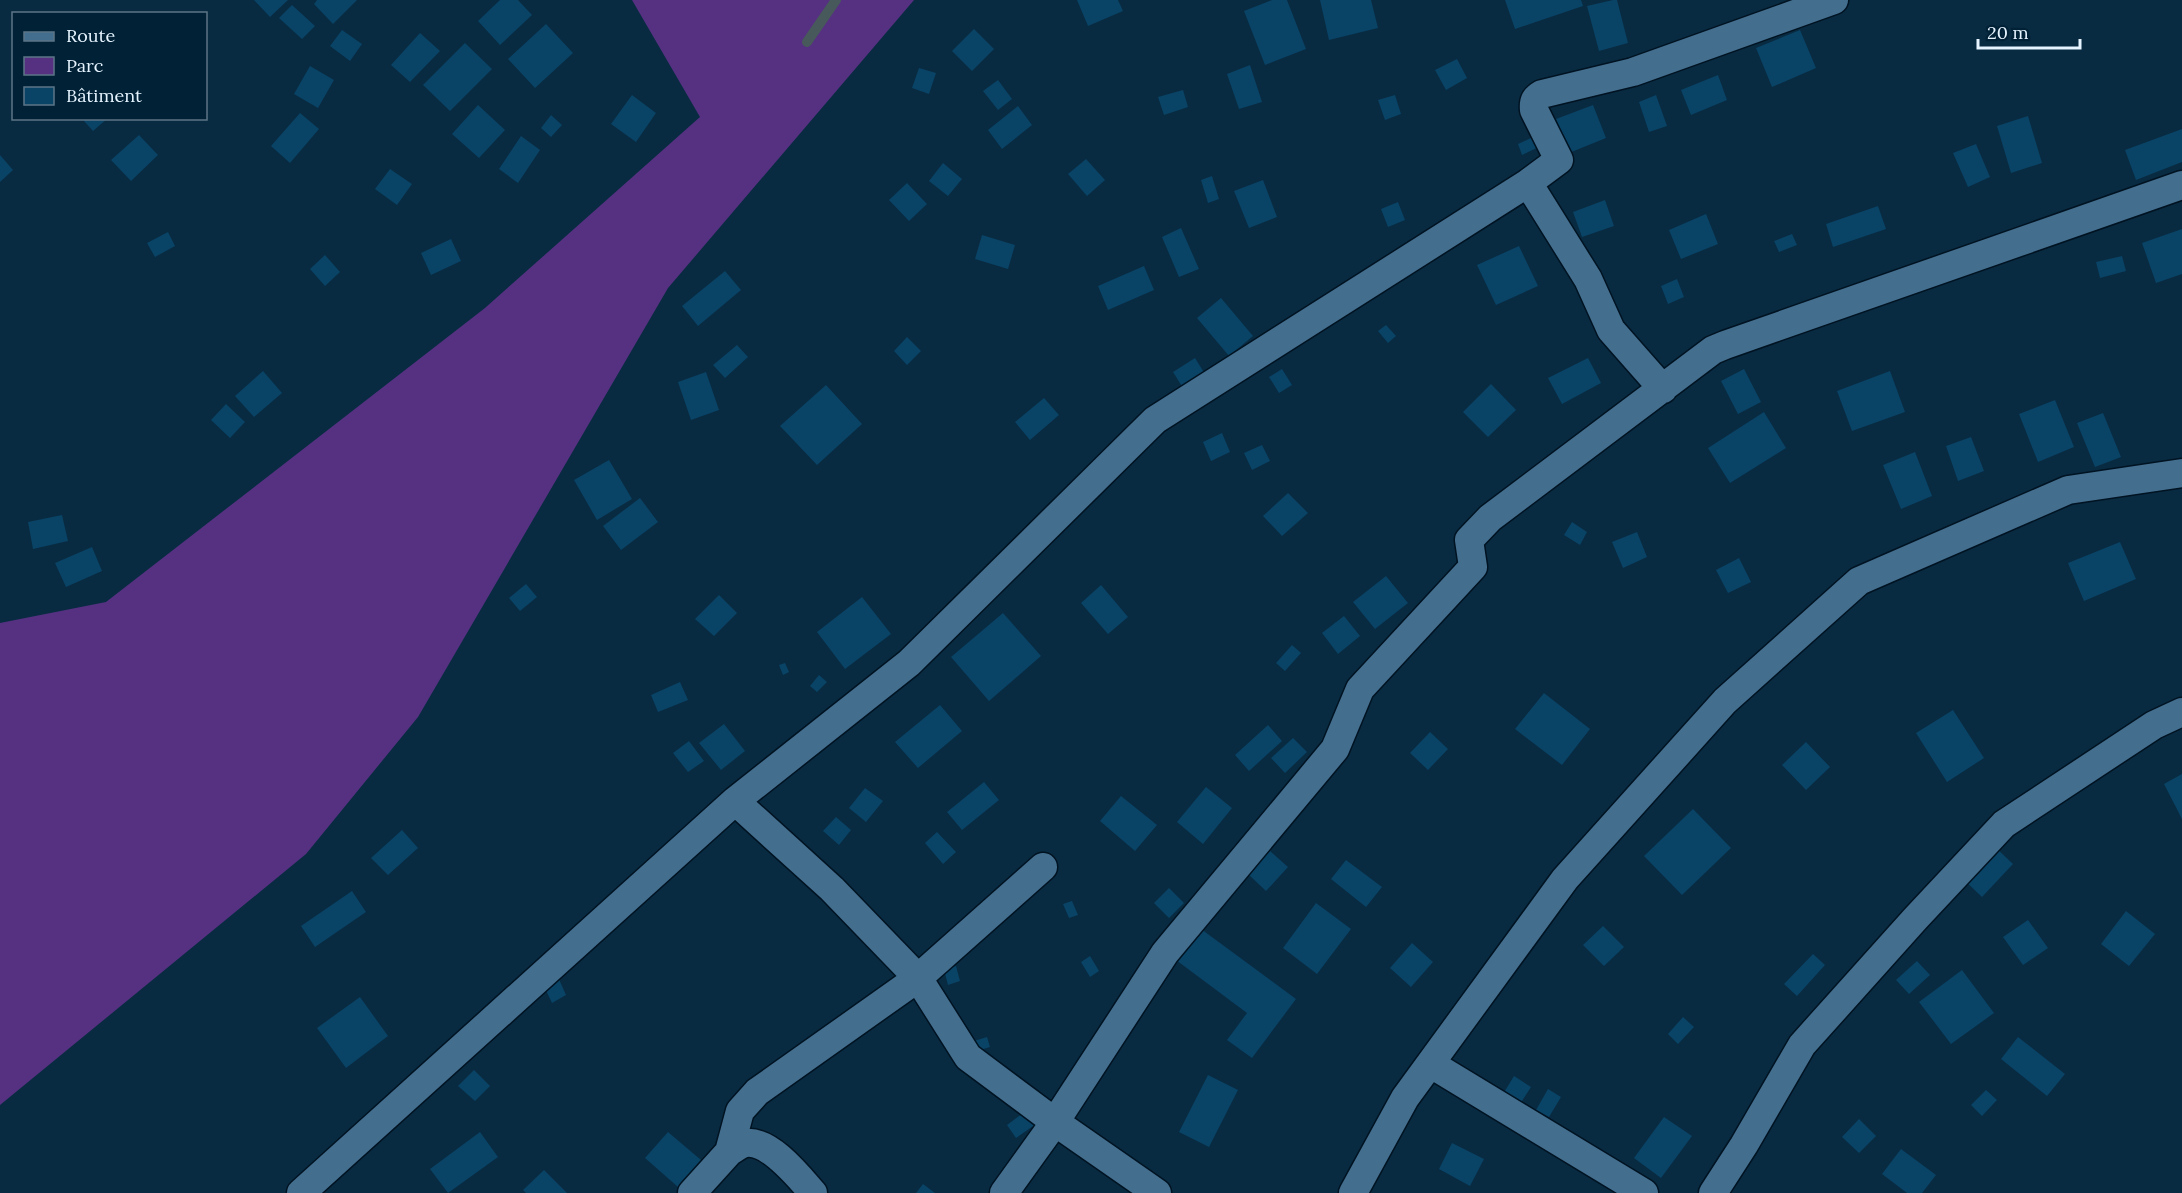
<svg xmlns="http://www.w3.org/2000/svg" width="2182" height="1193" font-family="Lora,serif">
  <rect width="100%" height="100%" fill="#092b41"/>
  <!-- green -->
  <path fill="#563182" d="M632,0H914L668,288L418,717L306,854L0,1105V623L106,602L485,308L700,117Z"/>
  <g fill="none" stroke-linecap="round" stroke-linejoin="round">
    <!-- stream -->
    <path stroke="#47595a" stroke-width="10" d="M807,42L836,0"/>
  </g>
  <!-- building -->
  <path fill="#094366" d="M254,0H288L270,17Z
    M317,0H357L333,24L314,4Z
    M500,0H518L532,15L500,45L478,21Z
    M1077,0H1118L1123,11L1088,26Z
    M1272,0H1287L1306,49L1265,65L1244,11Z
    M1320,0H1371L1378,28L1329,40Z
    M1505,0H1581L1583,6L1515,29Z
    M1613,0H1617L1628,43L1599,51L1587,6Z
    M292,5L315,26L302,39L279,18Z
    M546,24L573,53L535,88L508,59Z
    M974,29L994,49L972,71L952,51Z
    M342,30L362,44L350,61L330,46Z
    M1800,30L1816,68L1772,87L1756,48Z
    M420,33L440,51L410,82L391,65Z
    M465,43L492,69L450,111L423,85Z
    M1457,59L1467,78L1446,90L1435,70Z
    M1250,65L1262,102L1239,109L1227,74Z
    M310,66L334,80L318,108L294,94Z
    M919,68L936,73L929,94L912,88Z
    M1718,75L1727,100L1691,115L1681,90Z
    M998,80L1012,99L998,110L983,91Z
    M1183,90L1188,107L1164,115L1158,97Z
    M632,95L656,113L636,142L611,124Z
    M1395,95L1401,114L1385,120L1378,100Z
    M1656,95L1667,126L1649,132L1639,102Z
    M478,105L505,130L479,158L452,134Z
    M1593,105L1606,138L1569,153L1556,119Z
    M1018,106L1032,125L1002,149L988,130Z
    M300,113L319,129L290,163L271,146Z
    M551,115L562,125L551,137L541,128Z
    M2028,116L2042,163L2011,173L1997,126Z
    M86,118H108L93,131L84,121Z
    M2182,129V162L2136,180L2125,150Z
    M1540,134L1545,144L1522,155L1518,144Z
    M139,135L158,155L131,181L111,160Z
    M521,136L540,150L518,183L499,169Z
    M1976,144L1990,177L1968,187L1953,153Z
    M0,155L13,170L0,182Z
    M1086,159L1105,180L1087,196L1068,174Z
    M943,163L962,179L948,196L929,181Z
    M390,169L412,184L397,205L375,189Z
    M1212,176L1219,199L1208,203L1201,180Z
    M1263,180L1277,217L1249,228L1234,191Z
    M907,183L927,204L909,221L889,200Z
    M1605,200L1614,226L1582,237L1573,212Z
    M1398,202L1405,220L1388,227L1381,209Z
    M1878,206L1886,229L1833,247L1826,224Z
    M1706,214L1718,244L1681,259L1669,230Z
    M1181,228L1199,269L1179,277L1162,237Z
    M2182,229V274L2156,283L2142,243Z
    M168,232L175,246L155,257L147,243Z
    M1792,234L1797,245L1779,252L1774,241Z
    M982,235L1015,245L1008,269L975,259Z
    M451,239L461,261L431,275L421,253Z
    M1519,246L1538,286L1496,305L1477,265Z
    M325,255L340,272L325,286L310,269Z
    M2122,256L2126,271L2100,278L2096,262Z
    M1144,266L1154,290L1108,310L1098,286Z
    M725,271L741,290L698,326L682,306Z
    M1677,279L1684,297L1668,304L1661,286Z
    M1221,298L1253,336L1229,356L1197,318Z
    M1386,325L1396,336L1388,343L1378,331Z
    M907,337L921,351L907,365L894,351Z
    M737,345L748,357L725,378L713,365Z
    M1195,358L1205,374L1183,388L1173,372Z
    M1588,358L1601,383L1562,404L1548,378Z
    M1282,369L1292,385L1279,393L1269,377Z
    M1744,369L1761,402L1738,414L1721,381Z
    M263,371L282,393L254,417L235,396Z
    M1890,371L1905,412L1852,431L1837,391Z
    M706,372L719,410L691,420L678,382Z
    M1491,384L1516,410L1488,437L1463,412Z
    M826,385L862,424L817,465L780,426Z
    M1044,398L1059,415L1030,440L1015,422Z
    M2055,400L2074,447L2038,462L2019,414Z
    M226,404L245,422L230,438L211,420Z
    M1764,412L1786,448L1730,483L1708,448Z
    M2103,413L2121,457L2095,467L2077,423Z
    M1222,433L1230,452L1211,461L1203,442Z
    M1971,437L1984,471L1958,481L1946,446Z
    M1262,445L1270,461L1252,470L1244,453Z
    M1915,452L1932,496L1901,509L1883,465Z
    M609,460L632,499L597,520L574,480Z
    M1288,493L1308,513L1282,536L1263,516Z
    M640,498L658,522L621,550L603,526Z
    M62,515L68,541L33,549L28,522Z
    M1572,522L1587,532L1580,545L1564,535Z
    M1637,532L1647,557L1623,568L1612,542Z
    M2120,542L2136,579L2084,601L2068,563Z
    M92,547L102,571L66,587L55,563Z
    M1739,558L1751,582L1728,593L1716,570Z
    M1386,576L1408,603L1375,629L1353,602Z
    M526,584L537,597L520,611L509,598Z
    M1101,585L1128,617L1108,634L1081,603Z
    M719,595L737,613L714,636L695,619Z
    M862,597L891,634L845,669L817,632Z
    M1003,613L1041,656L989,701L951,657Z
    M1344,616L1360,636L1338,654L1322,633Z
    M1292,645L1301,653L1285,671L1276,663Z
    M785,663L789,672L783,675L779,665Z
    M819,675L827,682L817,692L810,686Z
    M680,682L688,700L658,712L651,695Z
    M1544,693L1590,729L1562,765L1515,729Z
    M940,705L962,731L918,768L895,742Z
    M1953,710L1984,758L1947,782L1916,733Z
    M724,724L745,751L721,770L699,743Z
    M1268,725L1282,741L1249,771L1235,755Z
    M1430,732L1448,749L1428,770L1410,753Z
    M1293,738L1307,752L1285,773L1271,758Z
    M689,741L704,761L688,772L673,753Z
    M1806,742L1830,767L1806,790L1782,765Z
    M2182,774V819L2164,784Z
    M984,782L999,800L962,830L947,812Z
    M1206,787L1232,808L1203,844L1177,822Z
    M865,788L883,801L866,822L849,808Z
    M1121,796L1157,825L1135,851L1100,821Z
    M1693,809L1731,848L1682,895L1644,856Z
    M836,817L851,830L839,845L823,831Z
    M402,830L418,848L388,875L371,858Z
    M937,832L956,852L943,864L925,843Z
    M1994,846L2013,864L1982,897L1963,879Z
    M1270,851L1288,867L1266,891L1248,874Z
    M1346,860L1382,887L1366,907L1331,879Z
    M1169,888L1184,903L1169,918L1154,903Z
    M352,891L366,912L315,947L301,926Z
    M1072,901L1078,915L1069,918L1063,904Z
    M1316,903L1351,929L1317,974L1283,948Z
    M2126,911L2155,934L2129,966L2101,944Z
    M2028,920L2048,948L2023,965L2003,937Z
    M1603,926L1624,947L1604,966L1583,945Z
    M1201,929L1296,999L1252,1058L1227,1040L1247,1013L1176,960Z
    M1412,943L1433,962L1411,987L1390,968Z
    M1813,954L1825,965L1797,996L1784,984Z
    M1090,956L1099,971L1090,977L1081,962Z
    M1917,961L1930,975L1909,994L1896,980Z
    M956,966L960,981L948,985L944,970Z
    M1962,970L1994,1013L1951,1044L1919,1002Z
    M558,977L566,995L552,1003L543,984Z
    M360,997L388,1036L346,1068L317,1028Z
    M1683,1017L1694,1027L1678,1044L1668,1034Z
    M987,1037L990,1047L977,1051L974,1041Z
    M2018,1037L2065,1074L2047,1096L2001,1059Z
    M474,1070L490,1086L475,1101L458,1086Z
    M1208,1075L1238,1090L1209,1147L1179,1132Z
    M1514,1076L1531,1087L1520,1104L1503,1094Z
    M1548,1089L1561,1097L1549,1117L1536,1110Z
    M1986,1090L1997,1100L1982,1116L1971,1105Z
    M1027,1110L1036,1124L1016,1138L1007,1125Z
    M1664,1117L1692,1136L1661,1178L1634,1158Z
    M1859,1119L1876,1136L1859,1153L1842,1137Z
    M480,1132L498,1157L448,1193L430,1169Z
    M668,1132L701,1160L678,1187L645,1158Z
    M1452,1143L1484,1159L1470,1186L1439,1169Z
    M1901,1149L1936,1175L1922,1193H1907L1882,1174Z
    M544,1170L567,1193H526L523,1190Z
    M923,1184L935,1193H916Z"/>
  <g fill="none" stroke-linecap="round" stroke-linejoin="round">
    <defs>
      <path id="street" d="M1663,389L1611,330L1588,279L1528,183L1559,160L1534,110C1533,101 1535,98 1542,94L1633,72L1834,0
        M735,801L832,889L918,978L968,1057L1055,1122L1157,1193
        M1431,1064L1644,1193
        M729,1152C733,1150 740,1144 746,1143C770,1140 799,1177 813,1193
        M301,1193L735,801L909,663L1155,420L1528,183
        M692,1193L729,1152L740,1111L757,1092L918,978L1043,867
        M1004,1193L1055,1122L1165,953L1335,749L1360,689L1473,567L1469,540L1490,518L1713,350L1725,345L2182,185
        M1353,1193L1405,1098L1565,879L1725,701L1859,581L2068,490L2182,473
        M1713,1193L1744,1145L1802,1045L1915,919L2004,824L2154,725L2182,712"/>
    </defs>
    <!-- street casing -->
    <use href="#street" stroke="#001322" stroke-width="31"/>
    <!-- street -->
    <use href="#street" stroke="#436e8d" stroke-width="28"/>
  </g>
  <!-- legend -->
  <rect x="12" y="12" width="195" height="108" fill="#002136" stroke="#5c7586" stroke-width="1.5"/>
  <rect x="24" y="32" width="30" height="9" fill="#436e8d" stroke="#5c7586" stroke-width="1.5"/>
  <text x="66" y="42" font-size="18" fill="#e6f4ff">Route</text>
  <rect x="24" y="57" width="30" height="18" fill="#563182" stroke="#5c7586" stroke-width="1.5"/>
  <text x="66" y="72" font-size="18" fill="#e6f4ff">Parc</text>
  <rect x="24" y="87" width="30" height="18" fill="#094366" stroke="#5c7586" stroke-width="1.5"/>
  <text x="66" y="102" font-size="18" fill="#e6f4ff">Bâtiment</text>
  <!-- scale -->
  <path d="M1978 39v9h102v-9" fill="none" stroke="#e6f4ff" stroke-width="3"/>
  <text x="1987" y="39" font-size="18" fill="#e6f4ff" stroke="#002136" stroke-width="4.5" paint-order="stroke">20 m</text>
</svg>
